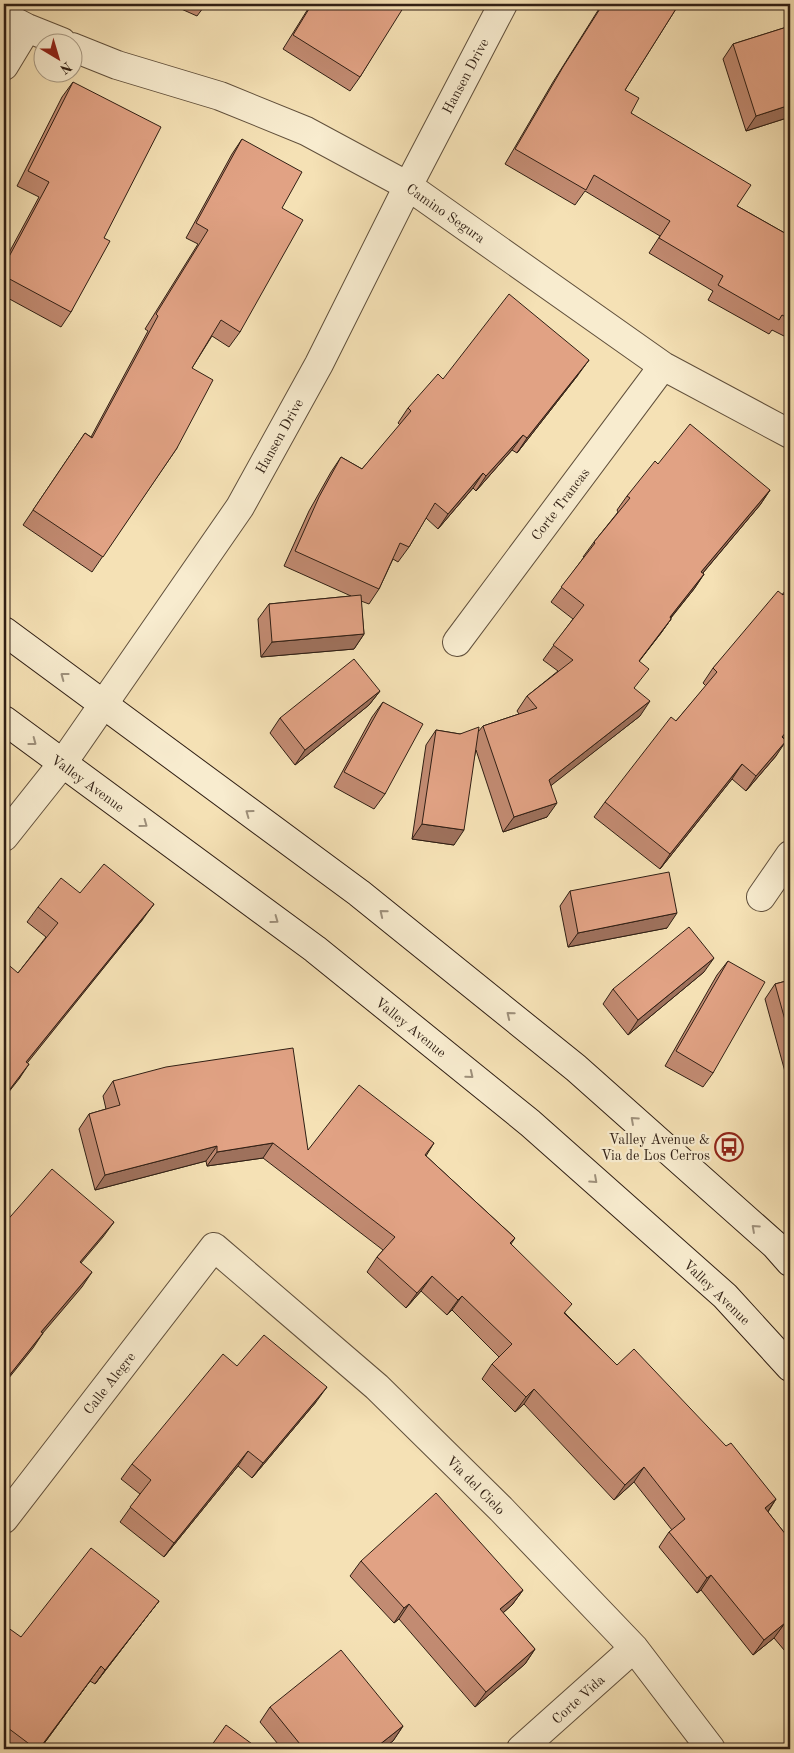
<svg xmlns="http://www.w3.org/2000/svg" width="794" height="1753" font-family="'Old Standard TT',serif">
  <rect width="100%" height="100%" fill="#f5e1b5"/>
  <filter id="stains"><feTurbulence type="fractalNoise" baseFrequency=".004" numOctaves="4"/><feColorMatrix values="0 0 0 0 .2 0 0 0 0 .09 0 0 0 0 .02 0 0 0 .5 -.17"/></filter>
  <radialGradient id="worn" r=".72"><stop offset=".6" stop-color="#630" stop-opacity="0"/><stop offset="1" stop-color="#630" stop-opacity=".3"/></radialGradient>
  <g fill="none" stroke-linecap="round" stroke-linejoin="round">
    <defs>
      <path id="street" d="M4,16L27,28L62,42
        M72,47L117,65L220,96L306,131L408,186L663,366L790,434
        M4,66L27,28
        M457,642L663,366
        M4,837L62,764L240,507L319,364L408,186L503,4
        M761,897L790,855
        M4,1519L214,1247L377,1387L501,1509L634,1648L711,1749
        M521,1749L634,1648"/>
      <path id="secondary" d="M4,631L359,893L576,1068L775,1245L790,1262
        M4,720L315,949L530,1123L725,1296L790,1367"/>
    </defs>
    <!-- street casing -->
    <use href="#street" stroke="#61503c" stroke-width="30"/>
    <!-- secondary casing -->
    <use href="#secondary" stroke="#301f14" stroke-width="30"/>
    <!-- street -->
    <use href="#street" stroke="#f8eccf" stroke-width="28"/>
    <!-- secondary -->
    <use href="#secondary" stroke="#f8eccf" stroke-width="28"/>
  </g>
  <!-- wall -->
  <path fill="#c28b72" stroke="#301f14" d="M170,4H206L197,16Z
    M311,4H404L360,77L350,91L283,49Z
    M602,4H679L625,90L631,113L737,206L790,236V339L772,330L769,334L708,300L713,291L649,253L660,236L585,191L575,205L505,164L553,82Z
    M790,26V117L746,131L723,59L733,44Z
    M73,82L104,238L71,312L61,327L4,296V262L39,197L17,186L62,97Z
    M242,139L282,208L240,332L229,347L212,336L192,368L177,448L92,572L23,525L85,433L91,437L148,331L145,329L198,244L186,238L232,154Z
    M578,375L517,453L512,450L476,491L473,488L438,529L426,518L409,547L398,562L393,559L379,589L369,604L361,601L364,634L354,649L261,657L258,619L269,604L351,596L284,566L309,511L331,472L341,457L362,469L400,425L398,423L408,408L443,379Z
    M658,464L770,490L760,505L703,573L704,574L694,589L671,618V619L661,633L639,661L634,688L640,716L551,785L547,817L503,832L476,750L454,845L412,839L426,745L436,730L460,734L478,732L483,726L519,714L517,711L527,696L558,671L543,660L573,619L551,602L584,557H583L594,542L618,512L617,510L627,496Z
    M790,586V730L783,738L776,756L746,791L732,779L660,869L594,817L605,802L676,721L706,686L703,683L713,668Z
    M380,691L369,705L295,765L270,733L280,718Z
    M383,702L385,794L374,809L334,787L372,717Z
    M570,891L667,928L568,947L560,906Z
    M80,893L143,919L27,1062L19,1079L18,973L46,937L27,922L38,907Z
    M728,961L713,1073L703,1087L665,1066L717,975Z
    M704,972L628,1035L603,1004L613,989Z
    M790,980V1090L765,999L775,984Z
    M113,1081L308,1150L434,1143L426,1156L515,1238L511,1244L566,1314L617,1365L776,1499L768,1512L790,1540V1657L774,1638L753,1655L701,1590L697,1593L659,1547L669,1532L672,1530L634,1482L614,1500L524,1404L515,1412L482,1379L492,1364L499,1357L452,1310L447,1315L421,1291L406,1308L367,1272L377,1257L383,1250L263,1158L207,1166L206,1161L95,1190L79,1129L89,1114L106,1109L103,1096Z
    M237,1366L316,1402L252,1478L238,1466L164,1557L120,1522L140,1494L121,1479L132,1464Z
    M361,1561L523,1590L512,1605L503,1613L535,1649L525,1664L475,1707L399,1619L394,1623L350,1576Z
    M159,1601L148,1615L95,1684L90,1681L40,1749H6L4,1748V1632L21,1637Z
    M270,1707L403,1726L393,1741L382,1749H282L260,1722Z"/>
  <!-- shaded-wall -->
  <path fill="#9e715c" stroke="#301f14" d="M790,105V117L746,131L756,116Z
    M589,360L578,375L517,453L527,438Z
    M523,435L512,450L476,491L486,476Z
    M483,473L473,488L438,529L448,514Z
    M770,490L760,505L691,587L701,572Z
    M704,574L694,589L659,632L670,617Z
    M671,619L661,633L628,676L639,661Z
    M364,634L354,649L261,657L272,642Z
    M380,691L369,705L295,765L305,750Z
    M650,701L640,716L539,795L549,780Z
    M790,727V730L772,752L782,737Z
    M786,741L776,756L746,791L756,776Z
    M742,764L732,779L660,869L670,854Z
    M557,803L547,817L503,832L514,817Z
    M422,824L464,830L454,845L412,839Z
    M154,904L143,919L16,1077L26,1062Z
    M677,913L667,928L568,947L578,933Z
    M714,958L704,972L628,1035L638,1020Z
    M29,1064L19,1079L4,1098V1097Z
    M273,1143L263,1158L207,1166L217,1152Z
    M217,1146L206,1161L95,1190L105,1175Z
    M114,1222L103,1237L70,1276L80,1262Z
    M92,1272L82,1287L31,1347L41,1332Z
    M432,1276L421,1291L406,1308L417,1293Z
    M462,1296L452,1310L447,1315L458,1300Z
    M43,1333L33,1348L4,1384V1382Z
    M327,1387L316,1402L252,1478L263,1463Z
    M534,1389L524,1404L515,1412L526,1397Z
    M248,1451L238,1466L164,1557L174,1543Z
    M644,1467L634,1482L614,1500L625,1485Z
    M776,1499L766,1514L765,1508Z
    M711,1575L701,1590L697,1593L707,1578Z
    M523,1590L512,1605L490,1624L500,1609Z
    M159,1601L148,1615L95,1684L105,1670Z
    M409,1604L399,1619L394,1623L404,1608Z
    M785,1623L774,1638L753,1655L764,1640Z
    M535,1649L525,1664L475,1707L486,1692Z
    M101,1666L40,1749H39Z
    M403,1726L393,1741L382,1749H374Z"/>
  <!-- building -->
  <path fill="#e1a284" stroke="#301f14" d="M312,4H404L405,5L360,77L293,35Z
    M603,4H679L625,90L639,98L631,113L751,185L737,206L790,236V319L782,315L779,320L718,285L723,276L659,238L670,221L594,175L586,190L515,149L563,67Z
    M790,26V105L756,116L733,44Z
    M73,82L161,127L104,238L110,241L71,312L4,276V266L49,182L28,171Z
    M242,139L302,172L282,208L303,220L240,332L221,320L192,368L213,380L177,448L103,557L33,510L85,433L92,438L158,316L156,314L208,230L196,223Z
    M509,294L589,360L527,438L523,435L486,476L483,473L448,514L435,503L409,547L400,543L379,589L295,551L319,497L341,457L362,469L411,411L408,408L438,374L443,379Z
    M690,424L770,490L701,572L704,574L670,617L671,619L639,661L649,669L634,688L650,701L549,780L557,803L514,817L483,726L537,708L527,696L573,660L553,645L584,605L561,587L595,543L594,542L630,498L627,496L655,461L658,464Z
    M790,586V727L782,737L786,741L756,776L742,764L670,854L605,802L671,717L676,721L717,672L713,668L778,591L783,595Z
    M361,595L364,634L272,642L269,604Z
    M354,659L380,691L305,750L280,718Z
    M383,702L423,724L385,794L344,772Z
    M479,727L464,830L422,824L436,730L460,734Z
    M104,864L154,904L26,1062L29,1064L4,1097V961L18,973L58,923L38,907L61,878L80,893Z
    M669,872L677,913L578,933L570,891Z
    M689,927L714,958L638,1020L613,989Z
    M728,961L765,982L713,1073L676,1051Z
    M790,980V1038L775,984Z
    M293,1048L308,1150L359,1085L434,1143L425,1155L515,1238L510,1243L572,1304L564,1313L617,1365L634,1349L726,1446L731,1443L776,1499L765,1508L790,1540V1630L785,1623L764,1640L711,1575L707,1578L669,1532L685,1519L644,1467L625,1485L534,1389L526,1397L492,1364L512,1344L462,1296L458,1300L432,1276L417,1293L377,1257L395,1237L273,1143L217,1152V1146L105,1175L89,1114L120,1105L113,1081L166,1067Z
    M52,1169L114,1222L80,1262L92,1272L41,1332L43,1333L4,1382V1224Z
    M264,1335L327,1387L263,1463L248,1451L174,1543L130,1507L151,1480L132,1464L223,1354L237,1366Z
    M436,1493L523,1590L500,1609L535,1649L486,1692L409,1604L404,1608L361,1561Z
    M91,1548L159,1601L105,1670L101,1666L39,1749H36L4,1725V1632L7,1627L21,1637Z
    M341,1650L403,1726L374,1749H304L270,1707Z
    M226,1725L259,1749H209Z"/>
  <!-- one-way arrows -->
  <defs><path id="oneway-chevron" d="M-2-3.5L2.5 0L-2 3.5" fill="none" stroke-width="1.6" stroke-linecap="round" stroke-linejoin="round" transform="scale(1.25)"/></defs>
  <g stroke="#9e907b">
    <use href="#oneway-chevron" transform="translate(64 676) rotate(-143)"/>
    <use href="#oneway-chevron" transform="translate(33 742) rotate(37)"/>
    <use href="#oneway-chevron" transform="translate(249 813) rotate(-144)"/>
    <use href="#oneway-chevron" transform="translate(144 824) rotate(36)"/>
    <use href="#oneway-chevron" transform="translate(383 913) rotate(-141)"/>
    <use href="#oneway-chevron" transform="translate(275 920) rotate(36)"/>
    <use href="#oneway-chevron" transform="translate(510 1015) rotate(-141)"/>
    <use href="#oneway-chevron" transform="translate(470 1075) rotate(39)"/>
    <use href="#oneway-chevron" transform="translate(634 1120) rotate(-138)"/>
    <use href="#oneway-chevron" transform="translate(594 1180) rotate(42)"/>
    <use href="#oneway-chevron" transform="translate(755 1228) rotate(-138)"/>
  </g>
  <!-- icons -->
  <defs>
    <symbol id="bus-ring" viewBox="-11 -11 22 22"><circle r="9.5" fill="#f8eccf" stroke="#8f2418" stroke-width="1.5"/><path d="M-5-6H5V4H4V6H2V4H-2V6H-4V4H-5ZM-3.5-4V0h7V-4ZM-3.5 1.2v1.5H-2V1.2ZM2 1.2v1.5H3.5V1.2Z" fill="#8f2418"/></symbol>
  </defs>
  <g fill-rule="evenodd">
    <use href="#bus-ring" x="713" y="1131" width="32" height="32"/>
  </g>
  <g text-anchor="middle" stroke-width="4.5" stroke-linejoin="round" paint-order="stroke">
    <!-- street labels -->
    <g font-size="14" fill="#301f14" stroke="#f8eccf">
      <text transform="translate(465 76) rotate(-62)" y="5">Hansen Drive</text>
      <text transform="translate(446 213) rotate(35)" y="5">Camino Segura</text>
      <text transform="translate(279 436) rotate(-61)" y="5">Hansen Drive</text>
      <text transform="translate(560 504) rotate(-53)" y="5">Corte Trancas</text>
      <text transform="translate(88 783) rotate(36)" y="5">Valley Avenue</text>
      <text transform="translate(411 1027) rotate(39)" y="5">Valley Avenue</text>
      <text transform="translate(717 1292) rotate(44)" y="5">Valley Avenue</text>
      <text transform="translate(109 1383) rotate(-52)" y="5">Calle Alegre</text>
      <text transform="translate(476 1485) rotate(45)" y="5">Via del Cielo</text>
      <text transform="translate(578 1699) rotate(-42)" y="5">Corte Vida</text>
    </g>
    <!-- poi labels -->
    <g font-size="14" fill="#301f14" stroke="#f8eccf" text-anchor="end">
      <text x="710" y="1144">Valley Avenue &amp;<tspan x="710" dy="16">Via de Los Cerros</tspan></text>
    </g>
  </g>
  <!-- margin -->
  <rect width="794" height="1753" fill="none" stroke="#f5e1b5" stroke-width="20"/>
  <rect x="5" y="5" width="784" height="1743" fill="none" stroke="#301f14" stroke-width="2.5"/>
  <rect x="10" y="10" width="774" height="1733" fill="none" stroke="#301f14"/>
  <!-- north arrow -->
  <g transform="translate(58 58) rotate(142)"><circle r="24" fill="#f8eccf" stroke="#a89a84"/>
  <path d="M0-4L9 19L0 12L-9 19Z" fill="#8f2418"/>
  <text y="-8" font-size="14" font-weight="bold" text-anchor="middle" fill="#301f14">N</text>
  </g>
  <rect width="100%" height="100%" filter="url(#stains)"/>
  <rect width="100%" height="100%" fill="url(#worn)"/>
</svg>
